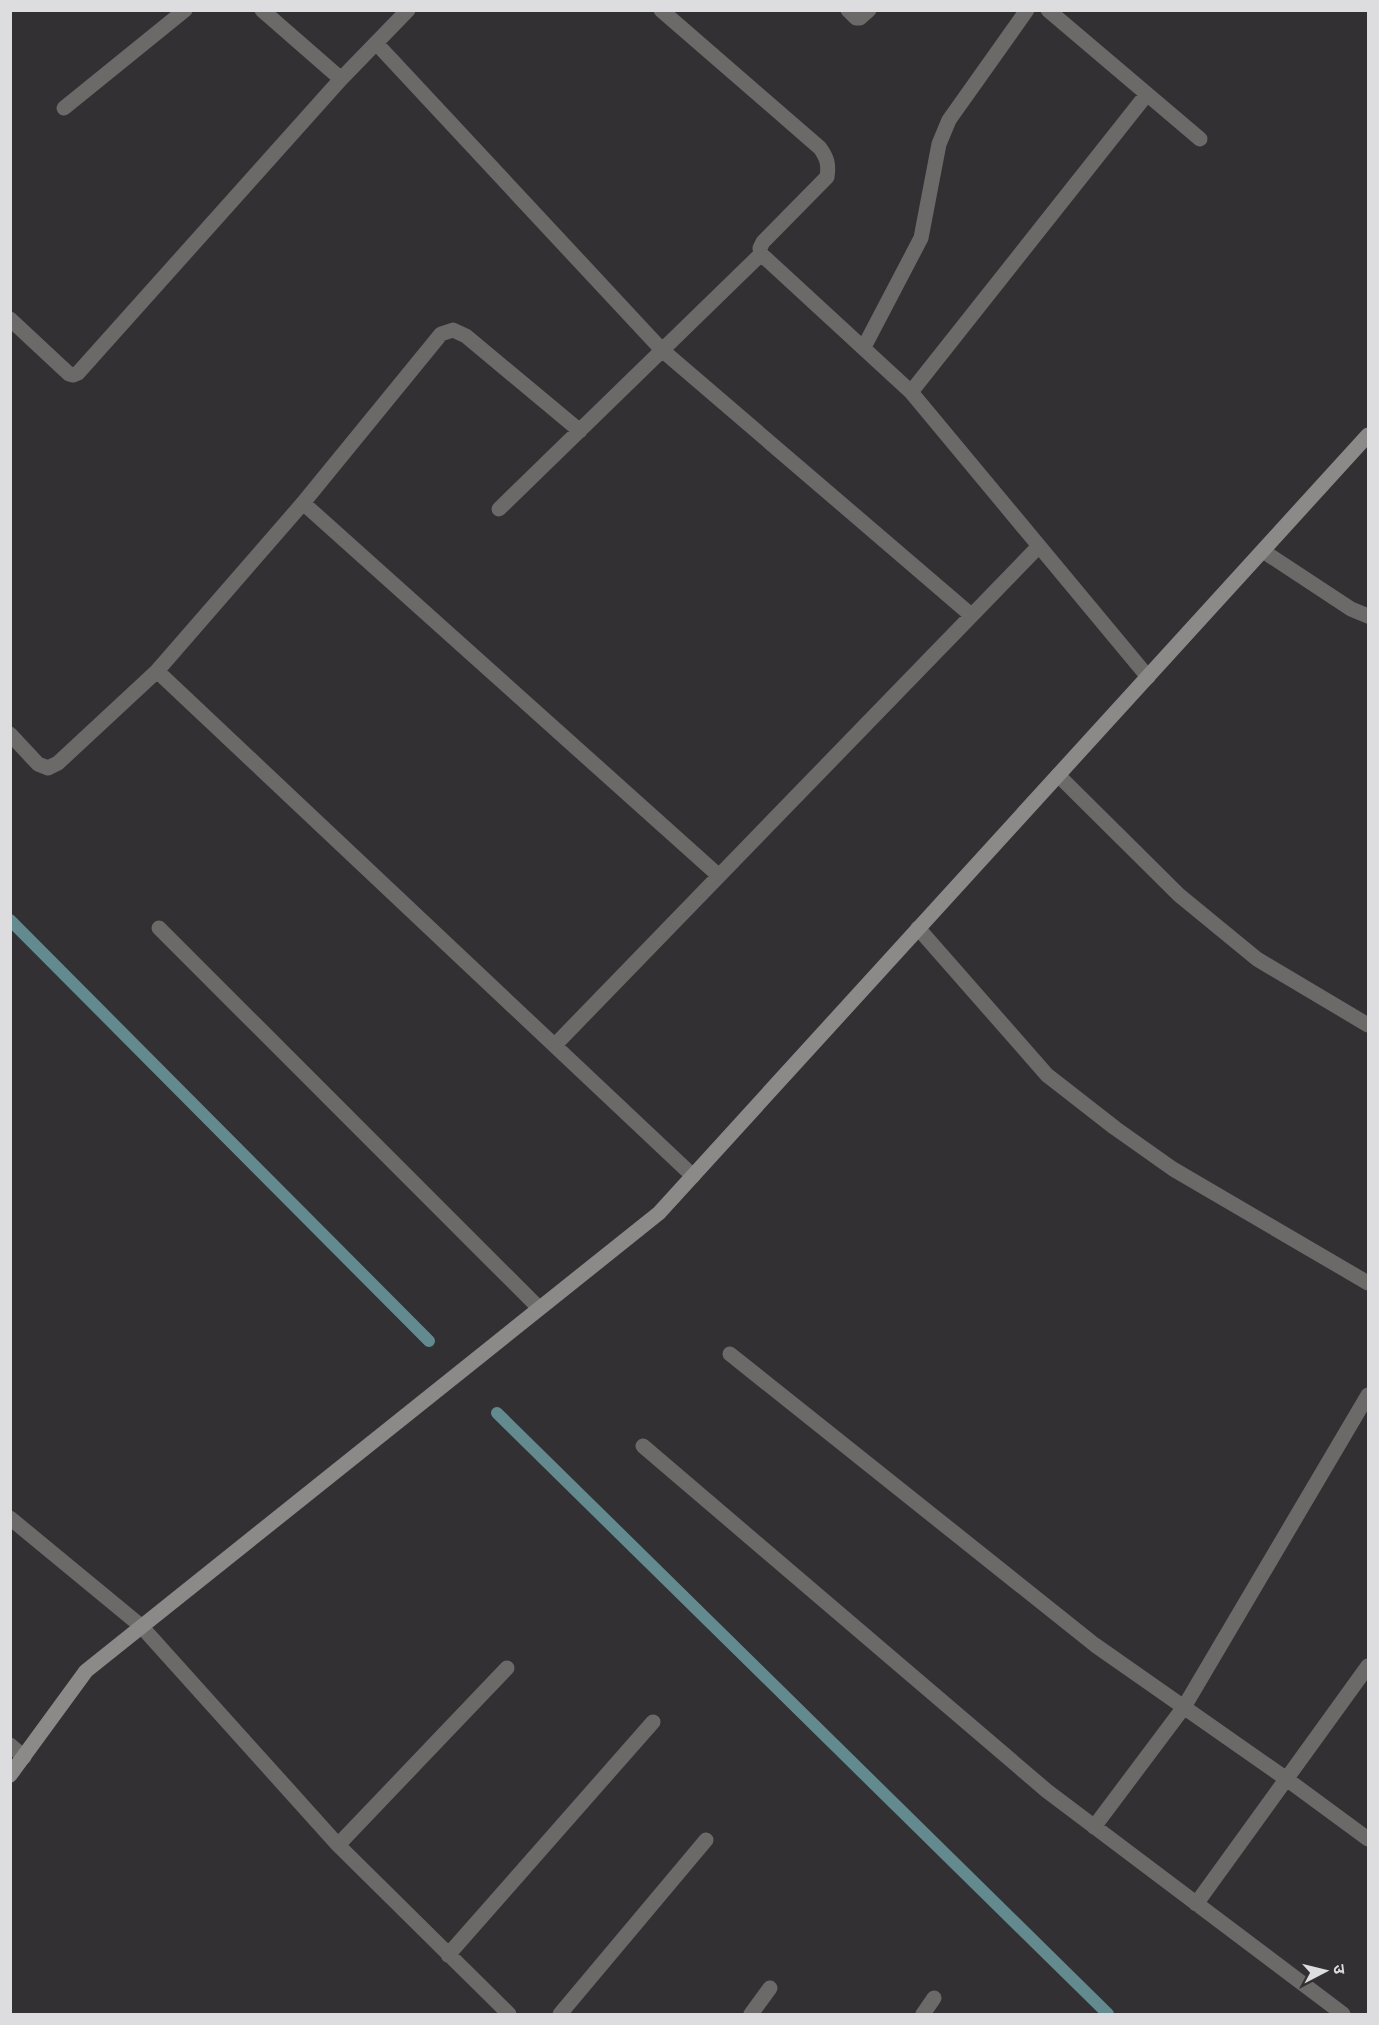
<svg xmlns="http://www.w3.org/2000/svg" width="1379" height="2025" font-family="'Titillium Web','Noto Sans Devanagari',sans-serif">
  <rect width="100%" height="100%" fill="#323032"/>
  <g fill="none" stroke-linecap="round" stroke-linejoin="round">
    <!-- stream -->
    <path stroke="#638b8f" stroke-width="12" d="M10,920L429,1341
      M497,1413L1108,2014"/>
    <!-- street -->
    <path stroke="#6b6a69" stroke-width="15" d="M262,10L341,79
      M661,10L820,148C827,158 829,164 827,177L763,242L760,248L761,254L911,392L1148,677
      M848,10L856,18H860L869,10
      M1048,10L1200,139
      M376,43L662,350L971,615
      M64,108L185,10
      M10,319L69,374L73,375L78,373L341,79L408,10
      M864,347L921,238L939,144L949,120L1027,10
      M911,392L1147,94
      M303,503L718,875
      M499,509L761,254
      M1263,551L1351,609L1368,616
      M157,671L693,1176
      M10,734L38,764L48,768L58,763L157,671L303,503L441,334L453,330L466,336L580,431
      M1058,775L1179,895L1257,959L1368,1025
      M159,928L539,1308
      M918,928L1047,1075L1115,1128L1173,1169L1368,1283
      M555,1045L1039,546
      M730,1354L1095,1645L1285,1778L1368,1839
      M643,1446L1047,1791L1343,2014
      M10,1518L141,1626L338,1845L509,2014
      M10,1745L24,1757
      M1094,1827L1184,1707L1368,1395
      M338,1845L507,1668
      M1196,1904L1368,1666
      M448,1955L653,1722
      M560,2014L706,1840
      M751,2014L770,1988
      M923,2014L934,1998"/>
    <!-- secondary -->
    <path stroke="#8c8a89" stroke-width="15" d="M10,1775L86,1671L659,1213L1368,435"/>
  </g>
  <!-- border -->
  <rect width="1379" height="2025" fill="none" stroke="#dddcde" stroke-width="24"/>
  <!-- north arrow -->
  <g transform="translate(1325 1971) rotate(83)" stroke="#323032" stroke-width="4.5" paint-order="stroke">
  <path d="M0-4.5L10 22L0 15L-10 22Z" fill="#dddcde"/>
  <text y="-9" font-size="16" font-weight="bold" text-anchor="middle" fill="#dddcde">उ</text>
  </g>
</svg>
